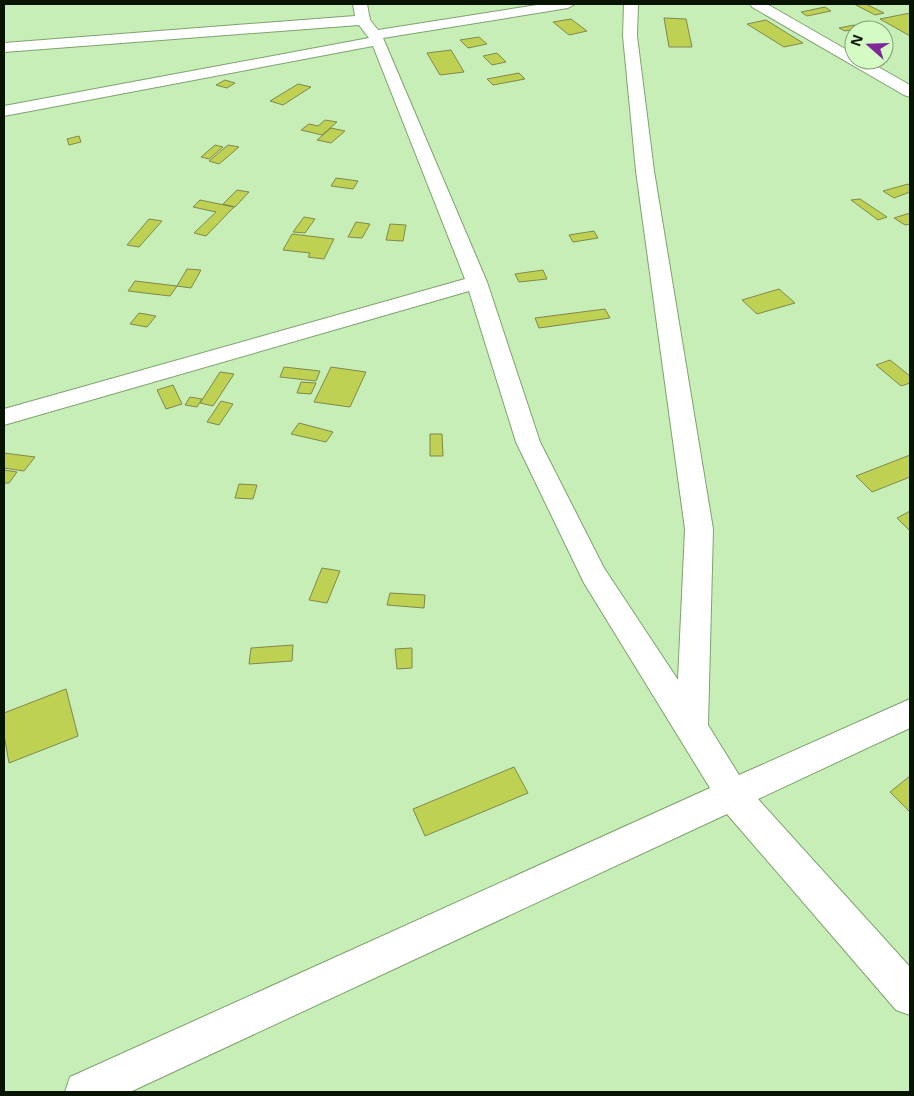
<svg xmlns="http://www.w3.org/2000/svg" width="914" height="1096" font-family="'Open Sans',sans-serif">
  <rect width="100%" height="100%" fill="#c7eeb6"/>
  <!-- building -->
  <path fill="#bfd153" stroke="#7f884c" d="M854,4H866L884,13L875,15Z
    M825,7L831,11L807,16L801,12Z
    M910,13V36L880,19Z
    M664,18L686,19L692,47H669Z
    M571,19L587,31L569,35L553,22Z
    M766,20L803,43L784,47L747,24Z
    M854,25L860,28L845,31L839,28Z
    M479,37L487,44L468,48L460,40Z
    M451,50L464,72L440,75L427,53Z
    M497,53L506,62L492,65L483,56Z
    M519,73L525,79L493,85L487,79Z
    M225,80L235,83L227,88L216,85Z
    M298,84L311,87L283,105L270,101Z
    M325,120L337,122L322,135L301,130L309,124L318,126Z
    M331,128L345,131L331,143L317,140Z
    M79,136L81,142L69,145L67,139Z
    M215,145L223,147L209,159L201,157Z
    M228,145L239,147L219,164L209,161Z
    M336,178L358,181L353,189L331,186Z
    M908,184L910,186V192L894,198L883,191Z
    M237,190L249,192L235,207L223,204Z
    M860,199L887,217L878,220L851,200Z
    M200,200L234,207L206,236L194,233L216,212L193,207Z
    M910,213V224L905,225L894,218Z
    M304,217L315,219L305,233L293,232Z
    M149,219L162,221L139,247L127,245Z
    M356,222L370,224L362,238L348,237Z
    M390,224L406,225L403,241L386,240Z
    M594,231L598,238L573,242L569,235Z
    M292,234L334,239L324,259L308,257L310,253L283,250Z
    M187,269L201,270L191,288L177,286Z
    M543,270L547,279L519,282L515,274Z
    M135,281L177,286L170,296L128,291Z
    M779,289L795,303L757,314L742,300Z
    M605,309L610,318L539,328L535,318Z
    M139,313L156,316L147,327L130,324Z
    M890,360L910,376V383L901,386L876,365Z
    M284,367L320,371L316,381L280,377Z
    M331,367L366,372L350,407L314,402Z
    M220,372L234,374L213,406L200,403Z
    M301,382L316,383L311,394L297,393Z
    M173,385L182,404L166,409L157,390Z
    M190,397L202,399L197,407L185,405Z
    M221,401L233,404L219,425L207,422Z
    M299,423L333,432L326,442L291,434Z
    M430,434H442L443,456H430Z
    M4,453L35,457L24,471L4,468Z
    M910,455V477L872,492L856,476Z
    M4,470L17,472L9,483H4Z
    M239,484L257,485L253,499L235,498Z
    M910,511V531L897,518Z
    M322,568L340,571L327,603L309,600Z
    M390,593L425,595L424,608L387,605Z
    M293,645L292,661L249,664L251,648Z
    M412,648V668L397,669L395,649Z
    M66,689L78,736L9,763L4,735V713Z
    M514,767L528,793L425,836L413,809Z
    M910,776V812L890,792Z"/>
  <g fill="none" stroke-linecap="round" stroke-linejoin="round">
    <defs>
      <path id="minor" d="M353,4H367L370,20L378,30L543,4H575L568,8L383,38L487,282L540,442L604,568L678,680L685,529L636,171L623,36L624,4H638L637,36L654,171L713,529L708,725L739,775L910,699V728L758,799L910,967V1015L896,1010L727,814L130,1092H65L70,1077L710,788L584,583L516,442L469,291L4,425V409L465,279L373,46L4,116V106L369,38L359,25L4,52V43L355,16Z
        M750,4H767L854,54V60H866L910,85V97L904,95L752,7Z"/>
    </defs>
    <!-- minor casing -->
    <use href="#minor" stroke="#7ea26e" stroke-width="2"/>
    <!-- minor -->
    <use href="#minor" fill="#fff" fill-rule="evenodd"/>
  </g>
  <!-- border -->
  <rect width="914" height="1096" fill="none" stroke="#071402" stroke-width="10"/>
  <!-- north arrow -->
  <g transform="translate(869 45) rotate(290)"><circle r="24" fill="#d4fbc3" stroke="#829f76"/>
  <path d="M0-4L9 19L0 12L-9 19Z" fill="#7d2998"/>
  <text y="-8" font-size="14" font-weight="bold" text-anchor="middle" fill="#071402">N</text>
  </g>
</svg>
